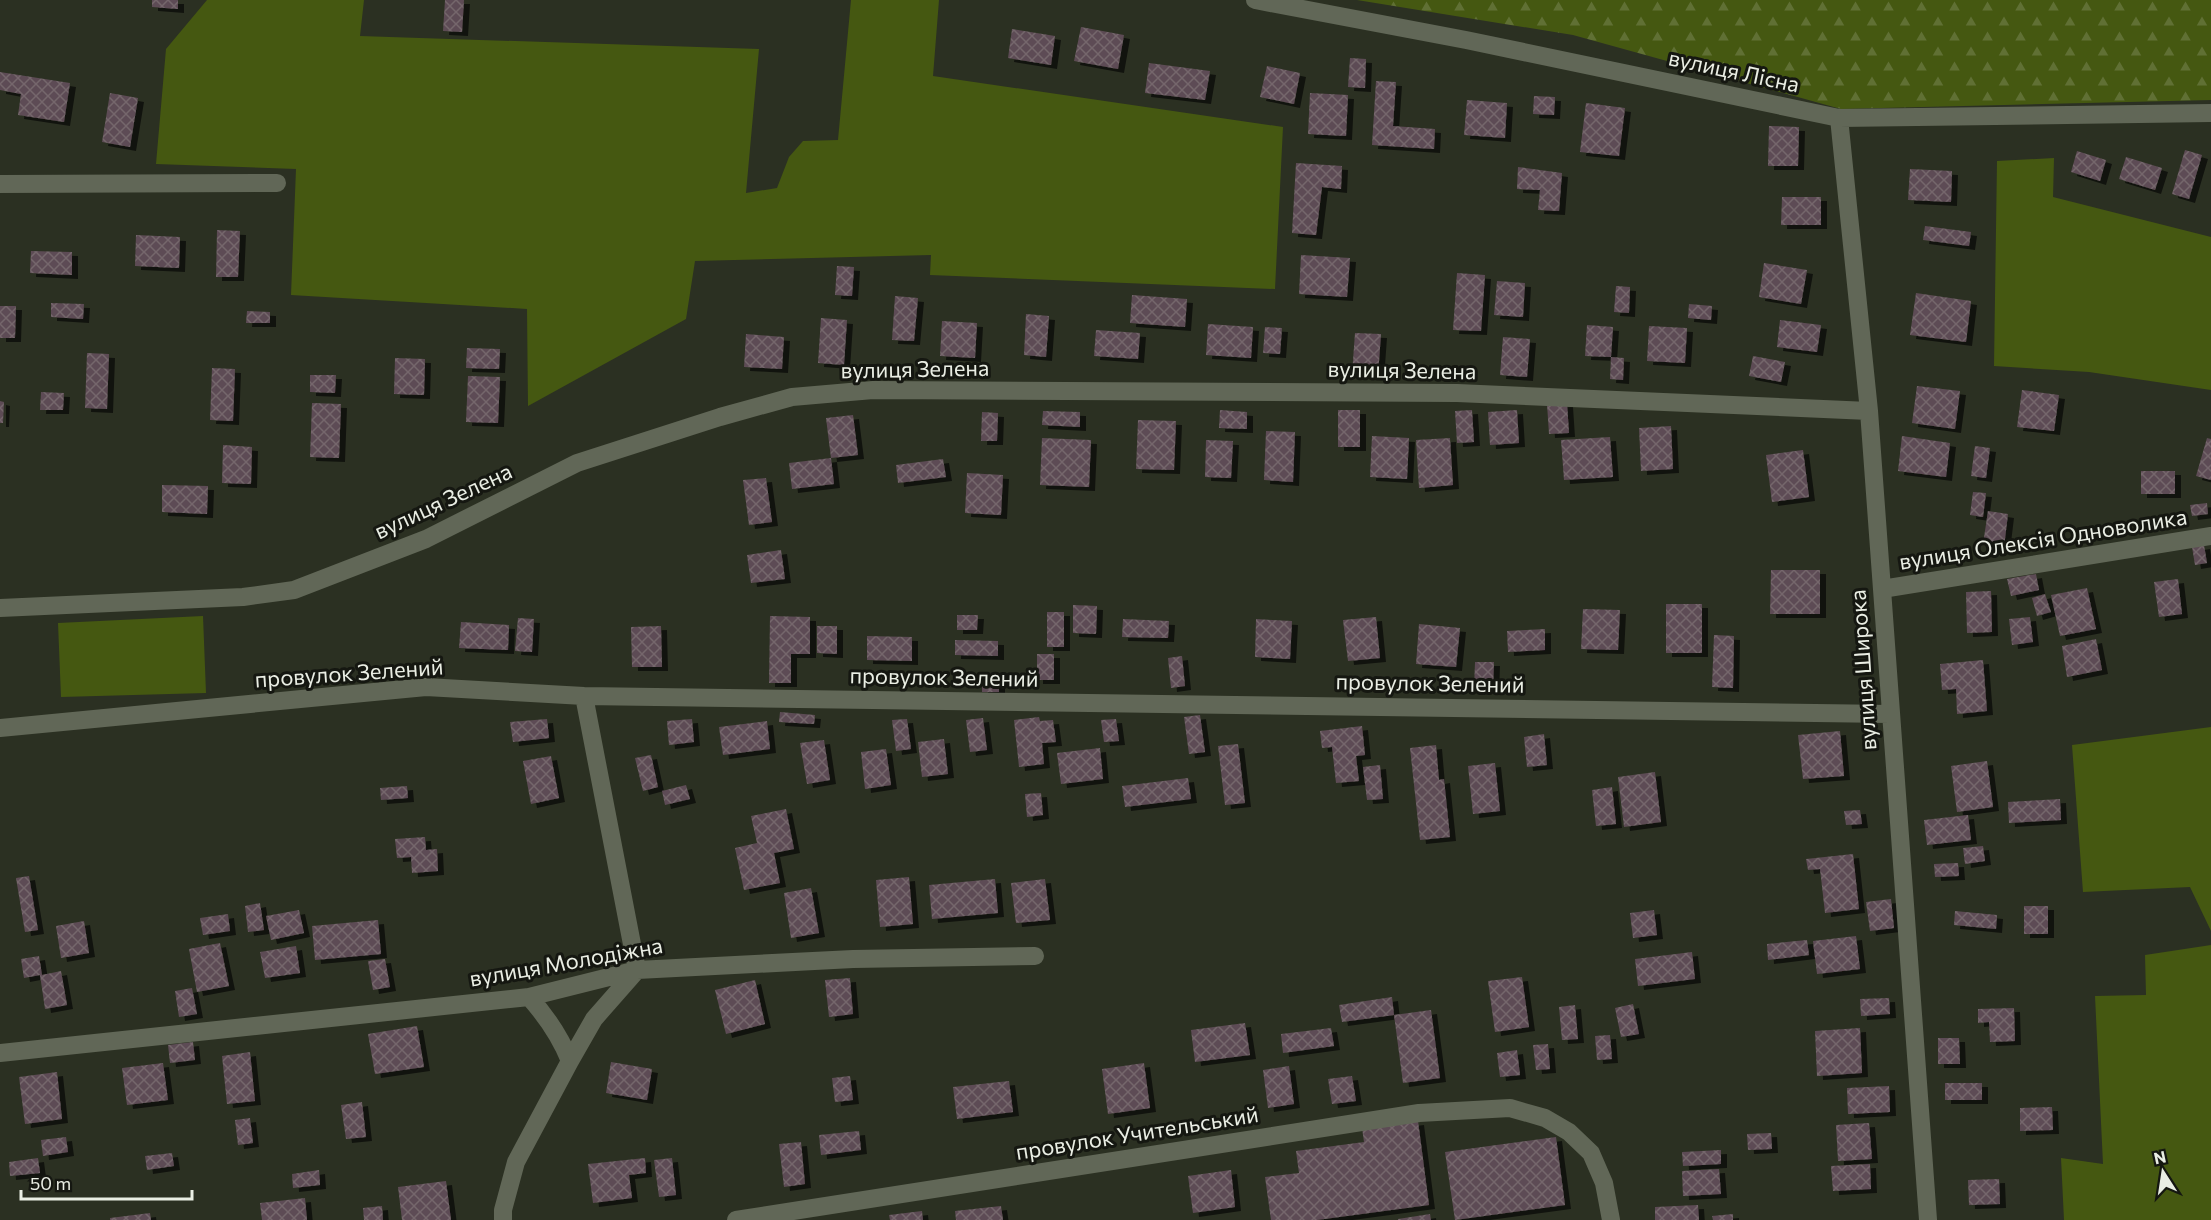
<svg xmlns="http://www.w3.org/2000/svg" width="2211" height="1220" font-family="Commissioner,sans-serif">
  <defs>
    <pattern id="forest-firs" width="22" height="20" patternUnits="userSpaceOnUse" patternTransform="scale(1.5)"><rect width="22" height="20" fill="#455811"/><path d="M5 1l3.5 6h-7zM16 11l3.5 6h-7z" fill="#607034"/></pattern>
    <pattern id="building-cross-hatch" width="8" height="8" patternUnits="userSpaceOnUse" patternTransform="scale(1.5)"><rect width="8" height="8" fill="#5d4c54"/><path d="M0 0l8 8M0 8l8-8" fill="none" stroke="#74666c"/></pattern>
    <filter id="shadow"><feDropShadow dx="6" dy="4" stdDeviation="0" flood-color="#0009"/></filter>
  </defs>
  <rect width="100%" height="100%" fill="#2b3022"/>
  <!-- forest -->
  <path fill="url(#forest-firs)" d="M1357,0H2211V100L1841,109L1573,35Z"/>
  <!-- garden -->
  <path fill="#455811" d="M207,0H364L360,36L759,49L746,193L777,188L789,157L803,141L838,140L851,0H939L933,76L1283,127L1275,289L930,275L931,255L695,261L686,319L528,406L527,309L291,295L296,169L156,164L166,49Z
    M2054,158L2053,197L2211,237V390L2089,372L1994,366L1997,161Z
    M203,616L206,693L61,697L58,623Z
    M2211,727V931L2190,887L2083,892L2072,745Z
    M2211,945V1220H2064L2061,1158L2103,1164L2095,996L2146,995L2145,955Z"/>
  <!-- building -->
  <path fill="url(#building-cross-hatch)" filter="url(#shadow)" d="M152,0H178V9L152,7Z
    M445,0H464L462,32L443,31Z
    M1081,27L1124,35L1118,69L1074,61Z
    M1012,29L1055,36L1051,65L1008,58Z
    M1350,58L1366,59L1365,88L1348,87Z
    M1149,63L1210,71L1205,100L1145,93Z
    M1267,66L1300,73L1294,104L1260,97Z
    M0,72L70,83L64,122L18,115L21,94L0,90Z
    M1376,81L1396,82L1393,126L1435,129L1434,149L1372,145Z
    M110,93L138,98L130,147L102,142Z
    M1310,93L1348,95L1346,136L1308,134Z
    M1534,96L1555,97L1554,115L1533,114Z
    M1467,100L1507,103L1505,138L1464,135Z
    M1586,103L1625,108L1619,156L1580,152Z
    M1769,126L1799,127L1798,166H1768Z
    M2185,150L2202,155L2189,199L2172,194Z
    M2077,151L2106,160L2100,181L2071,172Z
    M2126,157L2162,168L2155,190L2119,179Z
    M1296,163L1342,166L1341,189L1322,187L1316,235L1292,233Z
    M1518,167L1562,173L1559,211L1538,210L1540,190L1517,189Z
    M1910,169L1952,171L1951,202L1908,200Z
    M1782,197H1821V225H1781Z
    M1925,226L1971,232L1969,246L1923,240Z
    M217,230L240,231L238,277H216Z
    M136,235L180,237L179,268L135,266Z
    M31,251L72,252V275L30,273Z
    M1301,255L1350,258L1347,297L1299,294Z
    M1764,263L1807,270L1801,304L1759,297Z
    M837,266L854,267L852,296L835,295Z
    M1457,273L1485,275L1481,331L1453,330Z
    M1497,281L1525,283L1523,317L1494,315Z
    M1616,286L1630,287L1629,313L1614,312Z
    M1916,293L1971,301L1966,342L1910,335Z
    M1132,295L1187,299L1185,327L1130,323Z
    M895,296L918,298L914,341L892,340Z
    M51,303L84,304L83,319L51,317Z
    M1689,304L1712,306L1711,320L1688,318Z
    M0,306H16L15,338H0Z
    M247,311L270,312V323H246Z
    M1026,314L1049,316L1046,357L1024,355Z
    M821,318L847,320L844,365L818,363Z
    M1780,320L1821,325L1817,352L1777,347Z
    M942,321L977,323L975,358L940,356Z
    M1208,324L1253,327L1251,358L1206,355Z
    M1587,325L1613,327L1611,357L1585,356Z
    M1649,326L1687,328L1685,363L1647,361Z
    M1265,327L1282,328L1280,354L1263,353Z
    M1096,330L1140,333L1138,359L1094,356Z
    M1355,333L1381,334L1378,375L1352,374Z
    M746,334L784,337L782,369L744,367Z
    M1503,337L1530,339L1527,377L1500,375Z
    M467,348L500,349L499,369L466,368Z
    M87,353L109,354L107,409L85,408Z
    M1753,356L1785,362L1781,382L1749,376Z
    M1611,357L1624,358L1623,380L1610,379Z
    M395,358L425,359L424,395L394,394Z
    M212,368L235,369L233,421L210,420Z
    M310,375H336L335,393L310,392Z
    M468,376L500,377L498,423L466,422Z
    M1917,386L1960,391L1955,429L1912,423Z
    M2022,390L2059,395L2054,431L2017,427Z
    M41,392L64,393L63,410H40Z
    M0,401L4,402L3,423H0Z
    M312,403L341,404L339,458L310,457Z
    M1567,403L1569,433L1549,434L1547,404Z
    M1220,410L1247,412V429L1219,428Z
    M1338,410H1360V447H1338Z
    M1472,410L1474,442L1457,443L1455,411Z
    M1517,410L1519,443L1490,445L1488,412Z
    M1043,411L1080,412V427L1042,425Z
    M982,412L998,413L997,441H981Z
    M853,415L858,455L831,458L826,418Z
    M1138,420L1176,421L1174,470L1136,469Z
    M1671,426L1673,469L1641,471L1639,428Z
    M1266,431L1295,432L1293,482L1264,480Z
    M1372,436L1409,438L1407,479L1370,477Z
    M1902,436L1950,443L1946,477L1898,471Z
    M1610,437L1613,477L1564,480L1561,440Z
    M1042,438L1091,440L1089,487L1040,485Z
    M1450,438L1453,485L1419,488L1416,440Z
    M2207,438L2211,439V480L2196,476Z
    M1206,440L1233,441L1231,478L1205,477Z
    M223,445L252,447L251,484L222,483Z
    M1975,446L1990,448L1986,478L1971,476Z
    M1803,450L1809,497L1772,502L1766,455Z
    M831,458L834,484L792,489L789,463Z
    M943,459L946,477L898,483L896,465Z
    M2141,471H2175V494H2141Z
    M967,473L1003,475L1001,515L965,513Z
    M766,478L772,522L749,525L743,480Z
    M162,485L208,486L207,514L162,512Z
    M1973,492L1986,493L1983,517L1970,515Z
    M2207,503L2208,514L2192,516L2190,505Z
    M1988,511L2008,514L2004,547L1983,544Z
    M2204,545L2207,563L2195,565L2192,547Z
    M781,550L785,579L751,583L747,555Z
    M1771,570H1820V614H1770Z
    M2036,574L2039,590L2011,596L2007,579Z
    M2178,579L2182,614L2159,617L2154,582Z
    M2087,588L2096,629L2060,636L2051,595Z
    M1991,591L1992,632L1967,633L1966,592Z
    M2045,594L2051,612L2037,616L2032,598Z
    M1666,604H1702V653H1666Z
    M1073,605L1097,606L1096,634L1073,633Z
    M1583,609L1620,610L1618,650L1581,649Z
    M1047,612H1064V647H1047Z
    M957,615H978L977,630H957Z
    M770,616L810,617V654H791V683H769Z
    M1376,617L1380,658L1348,661L1343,620Z
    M2030,617L2033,642L2012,645L2009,619Z
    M518,618L534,619L532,652L515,651Z
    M1123,619L1169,621L1168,638L1122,637Z
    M1256,619L1292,621L1290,659L1255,657Z
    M461,622L509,625L508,650L459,648Z
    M1419,624L1460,628L1456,667L1416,664Z
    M661,626L662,667H632L631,627Z
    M817,626H837V654L817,653Z
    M1545,629V650L1508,652L1507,631Z
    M1714,635L1734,636L1733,688L1712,687Z
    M867,636L912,637V661L867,660Z
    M2096,639L2102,670L2067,677L2062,646Z
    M955,640L998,641V656L955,655Z
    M1037,654H1054V680H1037Z
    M1182,656L1185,686L1171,688L1168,658Z
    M1983,660L1987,711L1957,714L1956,689L1942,690L1940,664Z
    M1475,662H1494L1493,689H1474Z
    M982,673H999V692H982Z
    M780,712L815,715L814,724L779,722Z
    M1200,715L1205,752L1189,754L1184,717Z
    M1039,717L1040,721L1053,720L1056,742L1042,743L1044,764L1019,767L1014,720Z
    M983,718L987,750L970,752L966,720Z
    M547,719L549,738L513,742L510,722Z
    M692,719L694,742L669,745L667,721Z
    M907,719L911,749L896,751L892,720Z
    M1116,719L1119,741L1104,742L1101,720Z
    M767,721L770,749L723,755L719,727Z
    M1362,726L1365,755L1356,756L1359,781L1336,783L1332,747L1322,748L1320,731Z
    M1840,731L1844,776L1803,779L1798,735Z
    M1544,734L1547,765L1527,767L1524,737Z
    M944,739L948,774L922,777L918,742Z
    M824,740L830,780L807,784L800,743Z
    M1238,744L1245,803L1225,805L1218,746Z
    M1436,745L1439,780L1444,779L1450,837L1420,840L1410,748Z
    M1100,748L1103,779L1061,784L1057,753Z
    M886,749L891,785L865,789L861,752Z
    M651,755L658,787L643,791L635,758Z
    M551,756L559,798L531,804L523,761Z
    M1987,761L1993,807L1957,812L1951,766Z
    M1495,763L1500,811L1473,814L1468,766Z
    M1380,765L1383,799L1367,800L1363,767Z
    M1655,772L1661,822L1624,827L1618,777Z
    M1188,778L1191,799L1125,807L1122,786Z
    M686,785L690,799L665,805L662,791Z
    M407,786L408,798L381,800L380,788Z
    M1612,787L1616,824L1596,826L1592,790Z
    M1041,793L1043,815L1027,817L1025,794Z
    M2060,799L2061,820L2009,823L2008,802Z
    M786,809L794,849L774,853L780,883L744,890L735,848L757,843L751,816Z
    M1860,810L1862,824L1846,825L1844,811Z
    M1968,815L1971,840L1927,845L1924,820Z
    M425,837L426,850L437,849L438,871L412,873L411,857L397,858L395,839Z
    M1983,846L1985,861L1965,864L1963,848Z
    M1853,854L1859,909L1825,913L1820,869L1808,870L1806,859Z
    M1958,863L1959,876L1935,877L1934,864Z
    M29,876L38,930L25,932L16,878Z
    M909,877L913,924L880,927L876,880Z
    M995,879L998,913L932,919L929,885Z
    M1045,879L1050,920L1016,923L1011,883Z
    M811,888L819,933L791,938L784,893Z
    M1891,899L1894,928L1870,931L1866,902Z
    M260,903L264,930L248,932L245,906Z
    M2024,906H2048V934H2024Z
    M299,910L304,933L271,940L266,916Z
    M1654,910L1657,935L1633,938L1630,913Z
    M1955,911L1997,915L1996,929L1954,925Z
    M228,914L230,931L203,935L200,918Z
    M378,920L381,954L315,960L312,926Z
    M84,921L89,953L61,958L56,926Z
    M1856,936L1860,969L1817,974L1813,941Z
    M1807,940L1809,955L1768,960L1767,944Z
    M220,943L229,986L197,992L189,949Z
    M296,946L300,973L265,978L260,952Z
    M1692,952L1695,979L1638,986L1635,959Z
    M39,956L42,975L61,971L67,1005L45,1009L40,975L24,978L21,959Z
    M385,959L390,987L373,990L368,961Z
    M1522,977L1529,1027L1495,1032L1488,981Z
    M850,978L853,1014L829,1017L825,980Z
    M755,980L765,1024L726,1034L715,990Z
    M192,988L197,1014L179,1017L175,991Z
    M1392,997L1394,1015L1342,1022L1339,1005Z
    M1889,998L1890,1014L1861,1016L1860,999Z
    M1633,1004L1639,1034L1621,1037L1615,1008Z
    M1575,1005L1578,1039L1562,1040L1559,1007Z
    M2014,1008L2015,1041L1990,1042L1989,1022L1978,1023V1009Z
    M1431,1010L1440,1078L1403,1083L1394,1015Z
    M1245,1023L1250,1055L1195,1062L1191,1030Z
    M417,1026L424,1067L375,1074L368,1034Z
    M1331,1028L1334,1046L1283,1053L1281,1034Z
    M1860,1028L1862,1073L1817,1076L1815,1031Z
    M1610,1035L1612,1059L1597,1060L1595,1036Z
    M1938,1038H1959L1960,1064H1938Z
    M193,1042L195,1060L170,1063L168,1045Z
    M1548,1044L1550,1069L1536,1070L1533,1045Z
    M1517,1050L1520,1075L1500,1077L1497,1053Z
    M250,1052L255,1101L227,1104L222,1056Z
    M611,1062L652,1069L647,1100L606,1093Z
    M163,1063L168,1100L127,1105L122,1068Z
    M1144,1063L1150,1108L1108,1114L1102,1069Z
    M1289,1066L1294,1104L1268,1108L1263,1070Z
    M57,1072L62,1119L25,1124L19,1077Z
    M850,1076L853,1100L835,1102L832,1078Z
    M1352,1076L1356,1101L1332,1104L1328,1079Z
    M1009,1081L1013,1112L957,1119L953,1087Z
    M1945,1083H1982V1100H1945Z
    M1889,1086L1890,1112L1848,1114L1847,1088Z
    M362,1102L366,1137L346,1139L341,1105Z
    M2052,1107L2053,1130L2020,1131V1108Z
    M250,1118L253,1143L238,1145L235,1120Z
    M1418,1121L1429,1205L1317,1220H1271L1265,1177L1299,1173L1296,1151L1364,1142L1362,1128Z
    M1869,1123L1872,1159L1838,1161L1836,1125Z
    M859,1131L861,1150L821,1155L819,1135Z
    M1771,1133L1772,1149L1748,1150L1747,1134Z
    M66,1137L68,1152L43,1156L41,1140Z
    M1556,1137L1565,1205L1455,1220L1445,1152Z
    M801,1142L805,1184L784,1187L779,1144Z
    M1721,1150V1164L1683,1166L1682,1152Z
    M172,1153L174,1166L147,1170L145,1156Z
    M38,1158L40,1173L10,1176L9,1162Z
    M645,1158L646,1173L629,1175L632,1198L593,1203L588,1164Z
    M672,1158L676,1195L659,1197L654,1160Z
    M1870,1164L1871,1189L1833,1191L1831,1166Z
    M1719,1169L1721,1194L1683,1196L1682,1171Z
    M319,1170L320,1185L293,1188L292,1174Z
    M1231,1170L1235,1207L1193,1213L1188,1176Z
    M1999,1179L2000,1204L1969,1205L1968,1180Z
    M446,1181L451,1220H402L398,1187Z
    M305,1198L307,1220H262L260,1203Z
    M1698,1205L1699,1220H1655V1207Z
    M382,1206L383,1220H364L363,1208Z
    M1001,1206L1003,1220H956L955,1211Z
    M922,1211L923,1220H890L889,1215Z
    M150,1213L151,1220H110V1218Z
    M1430,1214L1431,1220H1398V1219Z
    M1733,1214V1220H1713L1712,1216Z"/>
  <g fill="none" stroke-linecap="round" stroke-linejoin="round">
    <!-- minor -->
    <path stroke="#616757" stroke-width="18" d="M1255,0L1466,40L1839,118L2211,113
      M1839,118L1869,411L1928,1220
      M0,184L277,183
      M1882,589L2211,536
      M0,608L243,597L294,590L426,539L577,463L720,417L792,397L873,390L1457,393L1869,411
      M0,728L426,687L584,696L1890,714
      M529,997C547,1017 560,1036 570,1061
      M0,1053L529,997L637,970L853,959L1035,956
      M503,1220V1210L516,1162L570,1061L594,1019L637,970L584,696
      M736,1220L1419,1113L1510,1108L1545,1118L1569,1132L1591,1153L1604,1183L1611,1220"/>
  </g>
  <g text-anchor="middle" stroke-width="6" stroke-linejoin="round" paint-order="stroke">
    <!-- street labels -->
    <g font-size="22" fill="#eaeee4" stroke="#151711">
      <text transform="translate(1734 71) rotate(12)" y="8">вулиця Лісна</text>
      <text transform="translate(915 369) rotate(-1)" y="8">вулиця Зелена</text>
      <text transform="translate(1402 370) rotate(1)" y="8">вулиця Зелена</text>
      <text transform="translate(443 501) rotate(-25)" y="8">вулиця Зелена</text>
      <text transform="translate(2043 539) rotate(-9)" y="8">вулиця Олексія Одноволика</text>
      <text transform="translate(1863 670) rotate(-94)" y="8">вулиця Широка</text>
      <text transform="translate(349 673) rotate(-4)" y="8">провулок Зелений</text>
      <text transform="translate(944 677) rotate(1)" y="8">провулок Зелений</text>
      <text transform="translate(1430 683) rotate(1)" y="8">провулок Зелений</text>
      <text transform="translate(566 962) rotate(-10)" y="8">вулиця Молодіжна</text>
      <text transform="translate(1137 1133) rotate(-9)" y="8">провулок Учительський</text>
    </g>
  </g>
  <!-- north arrow -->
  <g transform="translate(2163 1172) rotate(348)" stroke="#151711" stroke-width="4.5" paint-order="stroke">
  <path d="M0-4.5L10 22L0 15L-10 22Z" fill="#eaeee4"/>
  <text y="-9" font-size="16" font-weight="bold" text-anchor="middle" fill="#eaeee4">N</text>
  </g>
  <!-- scale -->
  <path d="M21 1190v9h171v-9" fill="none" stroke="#eaeee4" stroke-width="3"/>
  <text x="30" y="1190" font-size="18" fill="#eaeee4" stroke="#151711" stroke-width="4.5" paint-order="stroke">50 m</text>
</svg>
